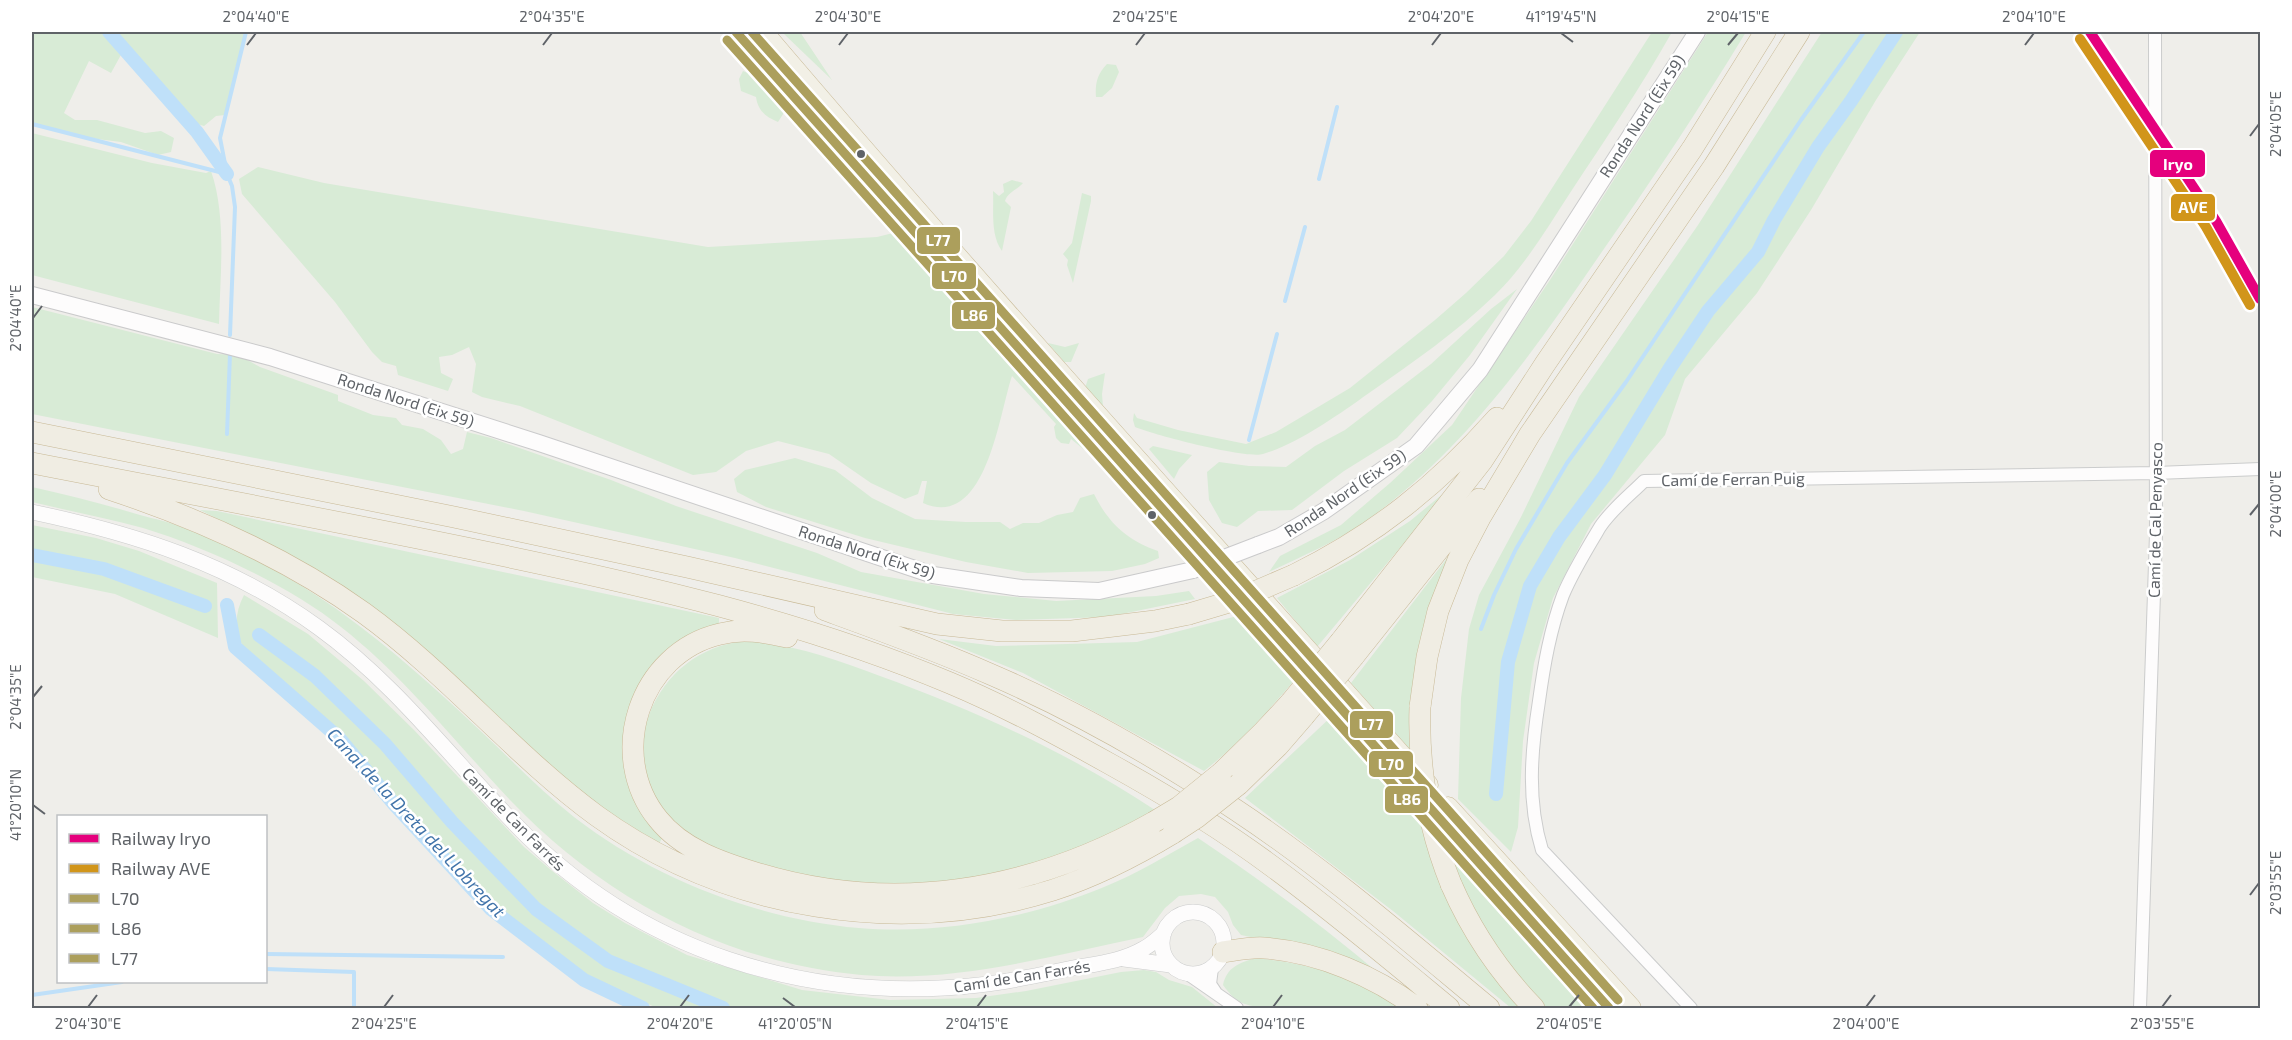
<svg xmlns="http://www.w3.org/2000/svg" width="2292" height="1040" font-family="'Exo 2',sans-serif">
  <rect width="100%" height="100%" fill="#efeeea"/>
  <!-- green -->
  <path fill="#d8ebd6" d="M32,32H246L225,115L216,116L204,126L187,121L160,99L122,53L111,73L89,61L64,113L75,120H97L145,133L161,131L174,138L171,152L158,155L121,142L81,137L57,129L56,130L32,124Z
    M781,32H800L832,80L784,34Z
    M1652,32H1672C1641,87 1605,140 1570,193C1547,228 1525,266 1495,295C1457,332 1412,363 1369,393C1341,413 1296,445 1263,454C1245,459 1155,435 1135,427L1133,420L1134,413L1137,418L1178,430L1246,444L1276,432L1350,388L1435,320L1466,293L1504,256L1531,221Z
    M1708,32H1746C1700,108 1650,183 1599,256C1532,354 1464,451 1366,521C1336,542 1302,556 1269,572L1280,556L1341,525L1390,483L1452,425L1550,280Z
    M1822,32H1920L1876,100L1811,210L1757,293L1685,379L1665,435L1591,524L1553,598L1534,663L1523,741L1518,827L1511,852L1458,799L1461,698L1469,629L1479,595L1521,517L1579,397L1698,225Z
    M1107,64L1116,65L1119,72L1112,88L1102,97H1096C1095,84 1097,74 1107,64Z
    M743,71L755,76L768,93L787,108L778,122C766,117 758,111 756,97L741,91L739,79Z
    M32,133L152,163L206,173L211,171C227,217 220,276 219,324L32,275Z
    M258,167L324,183L708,247L877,237L893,233L901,239L909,240L922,259L950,287L967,314L989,339L993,335L1018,364L1016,369L1060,419L1062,417L1076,427L1073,434L1092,456L1071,439L1069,444L1061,443L1056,438L1054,427L1056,424L1012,376C999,414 986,531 923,503L927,481H922L918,494L905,499L871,483L829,454L778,441L746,451L716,472L693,475L520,406L482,397L472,392L476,364L469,347L452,355L439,357L441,373L453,379L448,391L398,375L396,366L382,362L372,352L335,302L242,194L239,179Z
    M1012,180L1023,183C1017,190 1008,192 1005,201L1011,207L1002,251C990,234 994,211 993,191L999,196L1004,192L1003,184Z
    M1082,193L1091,196V201L1073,283L1067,265L1068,260L1063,254L1072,243Z
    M1517,289L1470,355L1432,401L1397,438L1344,471L1292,510L1258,511L1237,527L1222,523L1209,500L1207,472L1219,462L1249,466L1286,467L1315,446L1345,430L1431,364L1491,309Z
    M32,307L217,354L238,355L260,367L338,395V401L373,415L396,418L402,425L423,429L441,440L451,454L463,449L467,432L491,438L611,480L676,506L817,553L861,572L984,594L1056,601L1156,596L1189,591L1195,599L1107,617L1016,620L953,614L735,558L524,511L32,414Z
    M1048,343L1065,347L1079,343L1071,362H1064Z
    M1105,373L1102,394L1103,407L1085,388L1088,379Z
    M1153,446L1192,455L1179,469L1174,479L1149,449Z
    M795,458L835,470L872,498L915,519L966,522H1000L1010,529L1023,523H1039L1057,515L1073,512L1080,498L1094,494C1109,524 1127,540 1158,551L1159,558L1145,564L1112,571L1028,573L966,562L865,538L766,507L737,492L734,479L745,470Z
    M32,487C68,495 104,504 140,515C155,519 170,522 184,528C241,550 297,580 346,616C391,649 432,685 472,723C506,754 537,788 574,817C654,879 758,919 859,928C941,935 1029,918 1104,887C1137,874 1167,855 1198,838C1262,881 1323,926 1382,976L1323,952L1241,935L1233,925L1228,912L1215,897L1201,894L1179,896L1165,908L1143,937C1050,956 957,983 861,975C723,962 605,899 510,800C454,741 405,677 341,627C290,586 206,547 143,528C106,518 69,511 32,502Z
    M1450,488L1317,647L1277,598L1350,560L1410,521Z
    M200,510L217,511L719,618V624L685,637L659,659L624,735V757L634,798L643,816L662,838L659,844L589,799L315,569Z
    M32,525L96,538L139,551L217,583L218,638L115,594L32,577Z
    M1451,553L1435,590L1416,687L1411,751L1351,683Z
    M244,595L308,634L364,681L414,730L524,847L551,870L593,903L625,923L687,955L802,990L890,1000L976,998L1026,991L1121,972L1144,970L1156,972L1169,980L1192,987L1218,1008H657L590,978L492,903L438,846L336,730L245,650C234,632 234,614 244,595Z
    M1241,615L1298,676C1269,710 1240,743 1204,771L1023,673L939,639L996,646L1137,642Z
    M744,641C791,643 835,659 880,676C974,710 1071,754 1155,810C1142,818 1129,827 1116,833C1098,841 1079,848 1061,855C1050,859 1039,865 1027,868C1014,872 1000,873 987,875C909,889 845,887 768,866C738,858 700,847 677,826C659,809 639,770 640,745C641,736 646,724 649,715C665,673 700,646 744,641Z
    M1332,716L1415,810L1454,911L1524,1008H1511L1393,911L1245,798Z
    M1446,838L1594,1008H1547C1534,993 1520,979 1507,963C1483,934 1455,876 1446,838Z
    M1256,958C1315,965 1350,975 1400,1008H1267C1245,1006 1236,1003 1223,985C1227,967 1239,963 1256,958Z"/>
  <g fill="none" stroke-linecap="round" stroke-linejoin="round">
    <!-- stream -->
    <path stroke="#bfe0f9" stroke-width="4" d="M32,124L227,174
      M1319,179L1337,107
      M1285,301L1305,227
      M230,335L235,207L232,186L227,174L220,138L246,32
      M227,434L230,354
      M1249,440L1277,334
      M1481,629L1494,595L1516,549L1567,463L1626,382L1801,120L1864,32
      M266,954L503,957
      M266,969L354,972V1008
      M32,995L122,982"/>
    <!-- canal -->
    <path stroke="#bfe0f9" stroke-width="14" d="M109,32L197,132L227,174
      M32,555L104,569L205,606
      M227,605L235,647L339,738L394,804L491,909L584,980L643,1008
      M259,635L315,676L385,744L452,822L536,909L608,961L723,1008
      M1496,794L1508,662L1530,586L1559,537L1605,475L1670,368L1708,311L1758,252L1774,220L1818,147L1851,101L1896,32"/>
    <defs>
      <path id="minor" d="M1212,968L1210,984L1216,993
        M1188,974L1237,1008
        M1691,1008L1542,850C1527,801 1531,752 1539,701C1544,665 1550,630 1563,595C1572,573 1588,547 1600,527C1611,510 1630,495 1644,481L2156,473L2260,469
        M2140,1008L2156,534L2155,32"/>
      <path id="tertiary" d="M32,512C136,534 231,564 319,628C395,683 451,758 516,825C638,951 806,1004 979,985C1009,982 1039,975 1068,969C1093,964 1121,962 1143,949C1151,945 1157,939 1164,933
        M1162 943a31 31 0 1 1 62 0a31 31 0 1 1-62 0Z
        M1124,959L1171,965"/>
      <path id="secondary" d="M32,295L270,357L539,443L933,575L1021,588L1099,591L1193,570
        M1258,545L1279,537L1324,511L1416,446L1480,370L1697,32"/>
      <path id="trunk" d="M736,32L1158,506L1609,1008
        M763,32C980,287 1205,535 1428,785
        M1448,807L1631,1008"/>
      <path id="motorway" d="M32,432L454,517L687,567L937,624L1002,631H1072L1155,621L1189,614
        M32,463C181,492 331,520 481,551C640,584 800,620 950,683C1005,706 1058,735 1110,764C1166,795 1222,829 1273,867C1334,912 1391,960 1449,1008
        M109,489C200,519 286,557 364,613C448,674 514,755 597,816C727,910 900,938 1053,890C1096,876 1135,856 1173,833
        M1294,575C1375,535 1437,486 1497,418
        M825,610C880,630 936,650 990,674C1076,711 1158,758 1236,810C1325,869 1407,940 1489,1008
        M787,637C764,632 743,628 720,634C639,653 606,755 658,819C682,849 720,862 756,873C893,915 1030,892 1154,822
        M1341,641L1482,461L1545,364L1692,149L1765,32
        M1354,656L1479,499
        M1420,707L1427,657L1438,611L1458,560L1481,516L1530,434L1714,166L1799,32
        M1221,773L1264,731L1291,702
        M1239,784L1278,746L1304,716
        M1451,884C1471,930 1499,972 1534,1008
        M1223,952C1237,950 1251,947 1264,948C1318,952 1375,976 1417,1008"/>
    </defs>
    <!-- minor casing -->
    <use href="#minor" stroke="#cbcccc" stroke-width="14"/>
    <!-- tertiary casing -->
    <use href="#tertiary" stroke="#cbcccc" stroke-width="16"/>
    <!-- secondary casing -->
    <use href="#secondary" stroke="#cacacb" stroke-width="18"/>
    <!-- trunk casing -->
    <use href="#trunk" stroke="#c8b996" stroke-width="21"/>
    <!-- motorway casing -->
    <use href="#motorway" stroke="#c8b996" stroke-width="22"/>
    <!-- minor -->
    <use href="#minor" stroke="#fdfcfc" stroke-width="12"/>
    <!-- tertiary -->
    <use href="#tertiary" stroke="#fdfcfc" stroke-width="15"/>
    <!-- secondary -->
    <use href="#secondary" stroke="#fdfcfc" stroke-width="16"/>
    <!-- trunk -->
    <use href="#trunk" stroke="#f2f0e6" stroke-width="20"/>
    <!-- motorway -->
    <use href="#motorway" stroke="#f0ede3" stroke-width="21"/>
    <defs>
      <path id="secondary-bridge" d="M1193,570L1258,545"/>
      <path id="motorway-bridge" d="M1189,614L1236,600L1294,575
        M1291,702L1341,641
        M1420,707C1418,768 1428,827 1451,884
        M1304,716L1354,656
        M1154,822L1179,807L1221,773
        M1173,833L1196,818L1239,784"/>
    </defs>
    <!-- secondary-bridge casing -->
    <use href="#secondary-bridge" stroke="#cacacb" stroke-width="18" stroke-linecap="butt"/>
    <!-- motorway-bridge casing -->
    <use href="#motorway-bridge" stroke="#c8b996" stroke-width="22" stroke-linecap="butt"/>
    <!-- secondary-bridge -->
    <use href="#secondary-bridge" stroke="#fdfcfc" stroke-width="16"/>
    <!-- motorway-bridge -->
    <use href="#motorway-bridge" stroke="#f0ede3" stroke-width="21"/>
    <defs>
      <path id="bus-1" d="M736,32L1609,1008"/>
      <path id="bus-2" d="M727,40L1593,1008"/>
      <path id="bus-3" d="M752,32L1618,1000"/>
    </defs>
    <!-- bus-1 casing -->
    <use href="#bus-1" stroke="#fff" stroke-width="14"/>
    <!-- bus-2 casing -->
    <use href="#bus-2" stroke="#fff" stroke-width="14"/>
    <!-- bus-3 casing -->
    <use href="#bus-3" stroke="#fff" stroke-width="14"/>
    <!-- bus-1 -->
    <use href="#bus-1" stroke="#ac9f5c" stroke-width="9"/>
    <!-- bus-2 -->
    <use href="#bus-2" stroke="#ac9f5c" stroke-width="9"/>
    <!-- bus-3 -->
    <use href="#bus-3" stroke="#ac9f5c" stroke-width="9"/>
    <defs>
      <path id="rail-1" d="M2090,32L2216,221L2260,299"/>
      <path id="rail-2" d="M2080,39L2206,227L2250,305"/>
    </defs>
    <!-- rail-1 casing -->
    <use href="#rail-1" stroke="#fff" stroke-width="15"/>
    <!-- rail-2 casing -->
    <use href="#rail-2" stroke="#fff" stroke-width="15"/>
    <!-- rail-1 -->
    <use href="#rail-1" stroke="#e5007d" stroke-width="10"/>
    <!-- rail-2 -->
    <use href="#rail-2" stroke="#d1951a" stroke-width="10"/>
  </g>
  <!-- ticks -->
  <path fill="none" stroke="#5f6368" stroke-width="2" d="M1561,33L1573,42M247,45L256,33M543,45L552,33M839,45L848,33M1136,45L1145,33M1432,45L1441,33M1728,45L1738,33M2025,45L2034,33M2250,136L2259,124M33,318L42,306M2250,515L2259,504M33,697L42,686M33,805L45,814M2250,895L2259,883M783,998L795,1007M88,1007L97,995M384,1007L393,995M680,1007L689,995M977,1007L986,995M1273,1007L1282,995M1569,1007L1579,995M1866,1007L1875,995M2162,1007L2171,995"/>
  <!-- markers -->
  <g fill="#5f6368" stroke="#fff" stroke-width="2">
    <circle cx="861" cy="154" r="5"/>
    <circle cx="1152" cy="515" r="5"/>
  </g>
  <g text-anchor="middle" stroke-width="5" stroke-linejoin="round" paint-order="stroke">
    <!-- street labels -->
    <g font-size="16" fill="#5f6368" stroke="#fff">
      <text transform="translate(1642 116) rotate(-57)" y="6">Ronda Nord (Eix 59)</text>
      <text transform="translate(406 400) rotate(18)" y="6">Ronda Nord (Eix 59)</text>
      <text transform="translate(1733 479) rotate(-1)" y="6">Camí de Ferran Puig</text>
      <text transform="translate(1345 493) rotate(-34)" y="6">Ronda Nord (Eix 59)</text>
      <text transform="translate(2155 520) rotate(-89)" y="6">Camí de Cal Penyasco</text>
      <text transform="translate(867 552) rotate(18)" y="6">Ronda Nord (Eix 59)</text>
      <text transform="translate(514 819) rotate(45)" y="6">Camí de Can Farrés</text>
      <text transform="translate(1022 976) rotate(-9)" y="6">Camí de Can Farrés</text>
    </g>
    <!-- water labels -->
    <g font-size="18" font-style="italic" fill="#4174aa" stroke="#fff">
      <text transform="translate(416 823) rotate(47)" y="6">Canal de la Dreta del Llobregat</text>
    </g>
  </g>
  <g stroke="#fff" stroke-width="2">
    <rect x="2149" y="149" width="57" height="29" rx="6" fill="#e5007d"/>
    <rect x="2170" y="193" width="46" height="29" rx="6" fill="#d1951a"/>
    <rect x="916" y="226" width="45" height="29" rx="6" fill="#ac9f5c"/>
    <rect x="931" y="262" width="46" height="28" rx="6" fill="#ac9f5c"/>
    <rect x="951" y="301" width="45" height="29" rx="6" fill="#ac9f5c"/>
    <rect x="1349" y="710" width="45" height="29" rx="6" fill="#ac9f5c"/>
    <rect x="1368" y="750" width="46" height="28" rx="6" fill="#ac9f5c"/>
    <rect x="1384" y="785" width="45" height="29" rx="6" fill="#ac9f5c"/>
  </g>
  <g font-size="16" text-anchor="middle" font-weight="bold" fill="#fff">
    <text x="2178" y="170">Iryo</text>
    <text x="2193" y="213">AVE</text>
    <text x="938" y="246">L77</text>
    <text x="954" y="282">L70</text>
    <text x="974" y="321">L86</text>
    <text x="1371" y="730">L77</text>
    <text x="1391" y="770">L70</text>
    <text x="1407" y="805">L86</text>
  </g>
  <!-- border -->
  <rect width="2292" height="1040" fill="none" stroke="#ffffff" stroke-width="66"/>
  <!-- legend -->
  <rect x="57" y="815" width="210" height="168" fill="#ffffff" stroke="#bfc1c3" stroke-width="1.5"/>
  <rect x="69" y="834" width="30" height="9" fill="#e5007d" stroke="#bfc1c3" stroke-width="1.5"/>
  <text x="111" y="845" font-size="18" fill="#5f6368">Railway Iryo</text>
  <rect x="69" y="864" width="30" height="9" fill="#d1951a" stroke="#bfc1c3" stroke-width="1.5"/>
  <text x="111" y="875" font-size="18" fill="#5f6368">Railway AVE</text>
  <rect x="69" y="894" width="30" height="9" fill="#ac9f5c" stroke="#bfc1c3" stroke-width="1.5"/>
  <text x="111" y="905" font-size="18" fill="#5f6368">L70</text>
  <rect x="69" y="924" width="30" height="9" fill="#ac9f5c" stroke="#bfc1c3" stroke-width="1.5"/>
  <text x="111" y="935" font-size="18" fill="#5f6368">L86</text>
  <rect x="69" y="954" width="30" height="9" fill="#ac9f5c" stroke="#bfc1c3" stroke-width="1.5"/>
  <text x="111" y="965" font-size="18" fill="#5f6368">L77</text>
  <rect x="33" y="33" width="2226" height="974" fill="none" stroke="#5f6368" stroke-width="2"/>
  <g font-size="15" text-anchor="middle" fill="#5f6368">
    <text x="256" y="22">2°04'40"E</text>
    <text x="552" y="22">2°04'35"E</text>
    <text x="848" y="22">2°04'30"E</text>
    <text x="1145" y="22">2°04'25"E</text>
    <text x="1441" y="22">2°04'20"E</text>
    <text x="1561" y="22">41°19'45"N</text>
    <text x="1738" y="22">2°04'15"E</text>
    <text x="2034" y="22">2°04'10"E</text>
    <text transform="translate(2276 124) rotate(-90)" y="5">2°04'05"E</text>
    <text transform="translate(16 318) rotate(-90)" y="5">2°04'40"E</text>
    <text transform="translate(2276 504) rotate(-90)" y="5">2°04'00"E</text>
    <text transform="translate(16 697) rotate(-90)" y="5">2°04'35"E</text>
    <text transform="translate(16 805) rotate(-90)" y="5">41°20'10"N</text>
    <text transform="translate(2276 883) rotate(-90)" y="5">2°03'55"E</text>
    <text x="88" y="1029">2°04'30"E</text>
    <text x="384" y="1029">2°04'25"E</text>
    <text x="680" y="1029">2°04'20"E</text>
    <text x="795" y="1029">41°20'05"N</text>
    <text x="977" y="1029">2°04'15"E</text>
    <text x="1273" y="1029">2°04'10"E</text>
    <text x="1569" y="1029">2°04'05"E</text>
    <text x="1866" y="1029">2°04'00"E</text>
    <text x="2162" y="1029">2°03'55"E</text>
  </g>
</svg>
